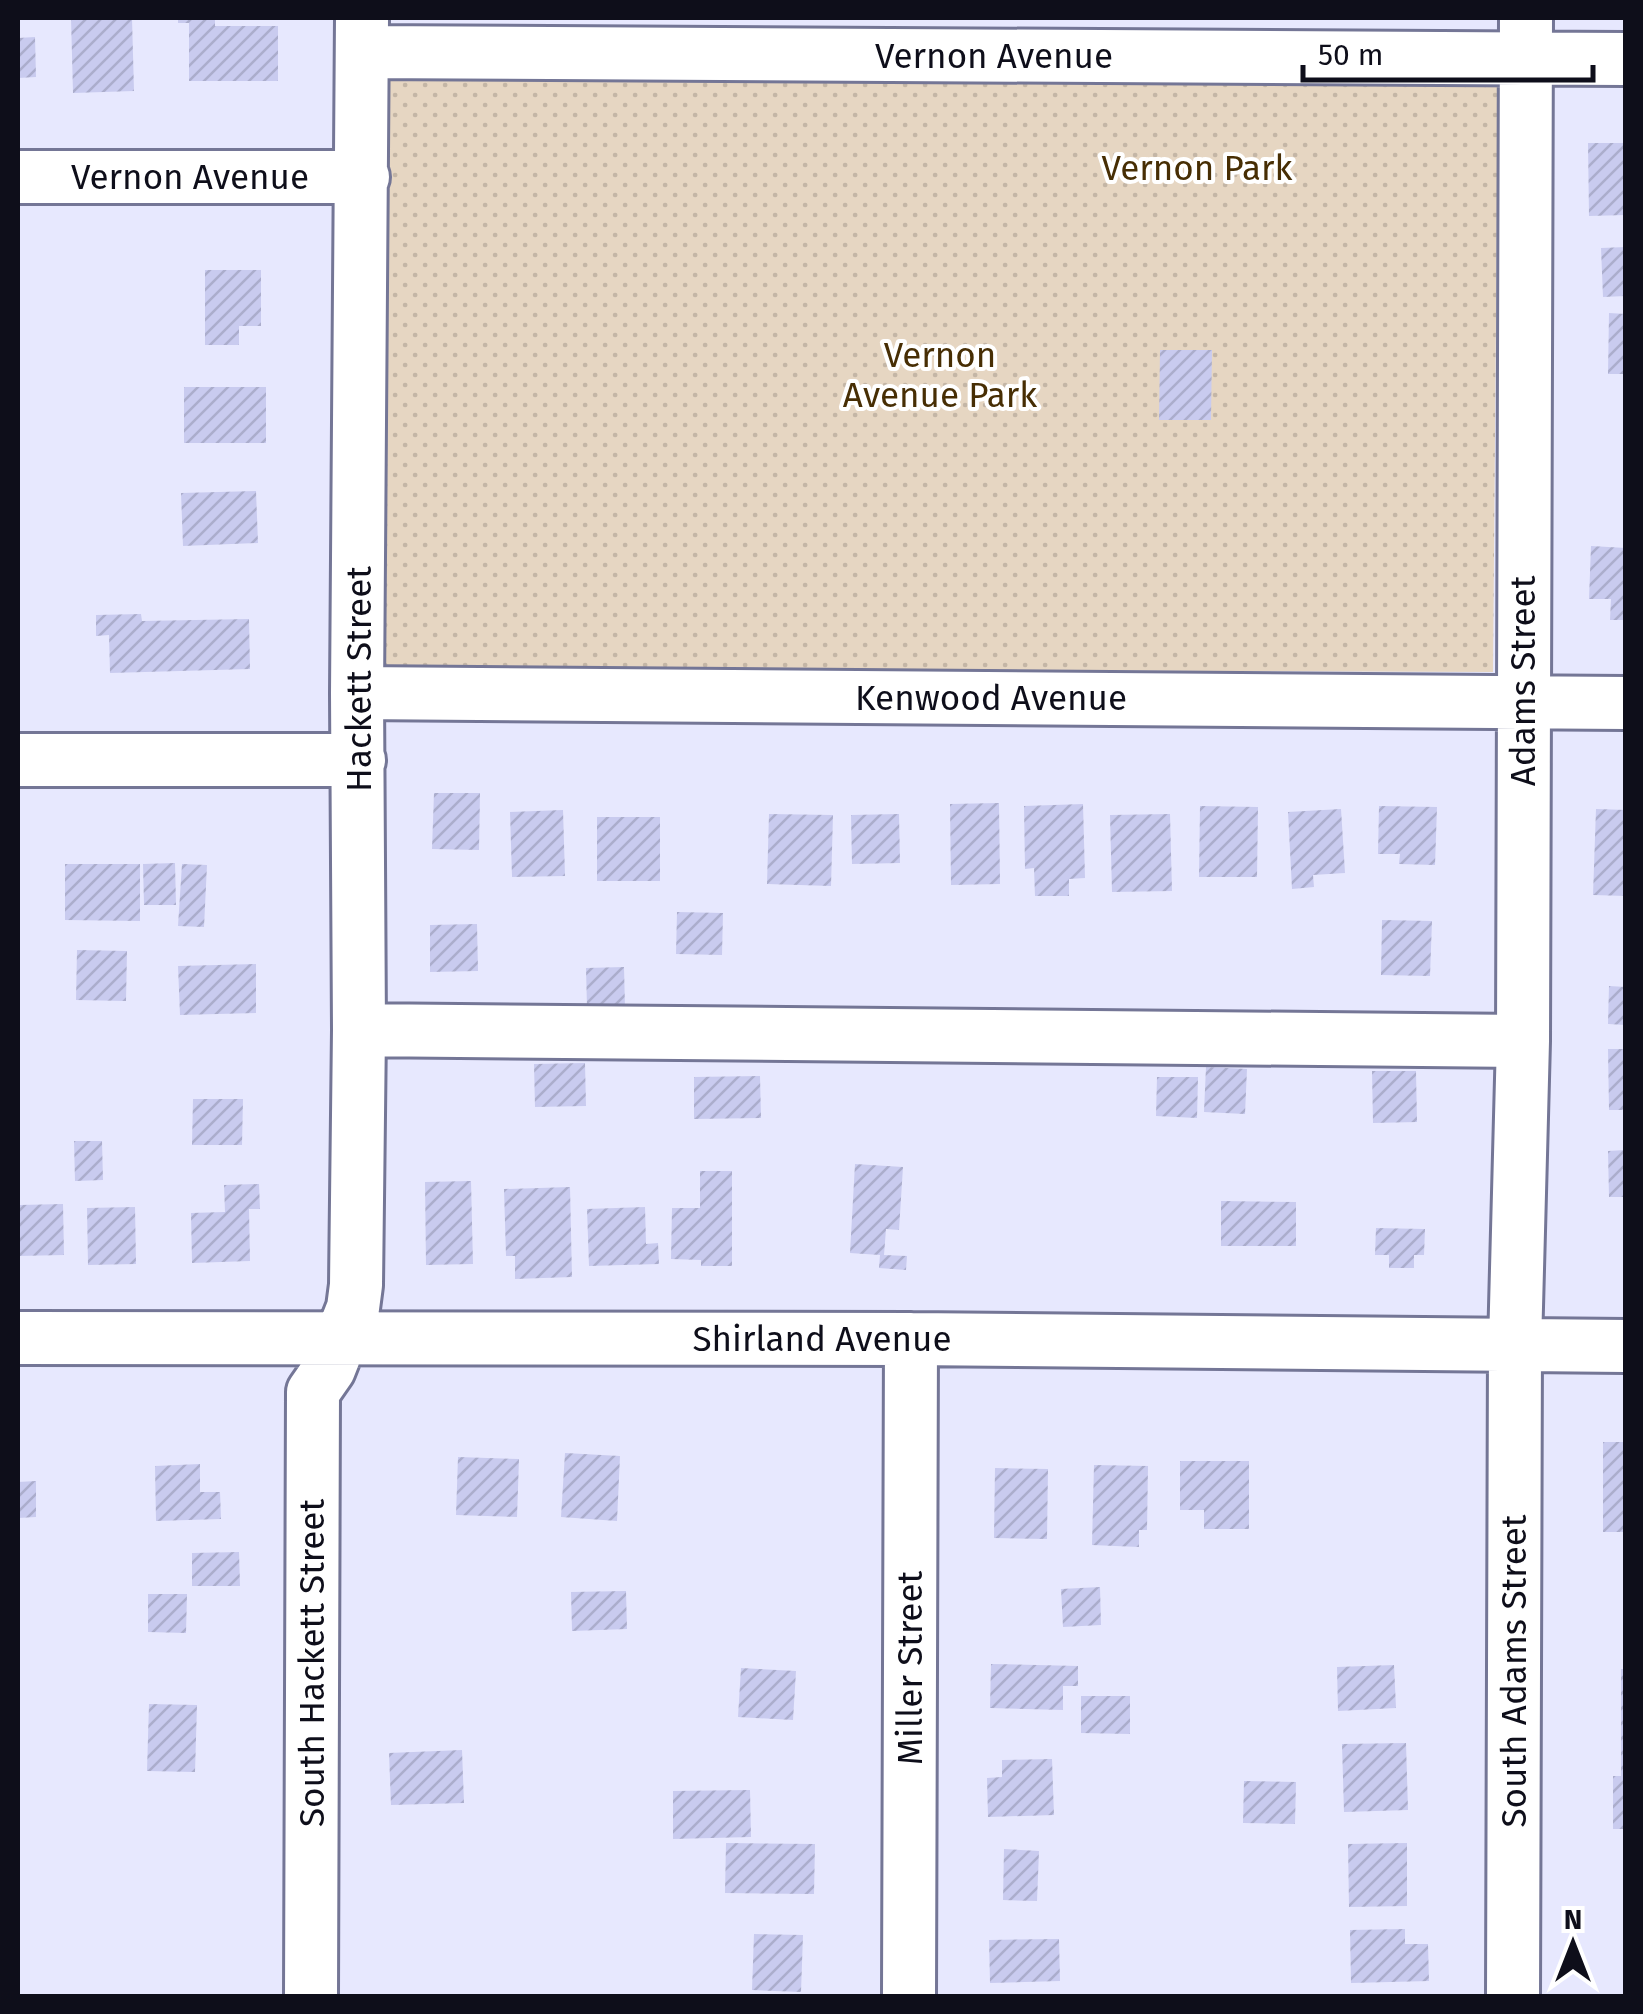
<svg xmlns="http://www.w3.org/2000/svg" width="1643" height="2014" font-family="'Fira Sans',sans-serif">
  <defs>
    <pattern id="grass-dots" width="8" height="8" patternUnits="userSpaceOnUse" patternTransform="scale(2.5)"><rect width="8" height="8" fill="#e6d6c2"/><path d="M2 2h.1M6 6h.1" fill="none" stroke="#c4b6a6" stroke-width="1.8" stroke-linecap="round"/></pattern>
    <pattern id="building-hatch" width="6" height="6" patternUnits="userSpaceOnUse" patternTransform="scale(2.5)"><rect width="6" height="6" fill="#c9cbef"/><path d="M-1 1l2-2M0 6l6-6M5 7l2-2" fill="none" stroke="#abadcc"/></pattern>
  </defs>
  <rect width="100%" height="100%" fill="#e7e8fe"/>
  <!-- grass -->
  <path fill="url(#grass-dots)" d="M388,77L1498,83L1493,672L382,668Z"/>
  <!-- building -->
  <path fill="url(#building-hatch)" d="M71,18H132L134,91L73,93Z
    M178,18H215V26H278V81H189V23H178Z
    M35,37L36,77L18,78V38Z
    M1588,143H1626V215L1589,216Z
    M1626,247V296L1603,297L1601,248Z
    M205,270H261V326H239V345H205Z
    M1609,313L1626,314V374H1608Z
    M1160,350H1212L1211,420H1159Z
    M184,387H266V443H184Z
    M256,491L258,543L183,546L181,493Z
    M1591,546L1626,548V620H1610L1611,599H1589Z
    M141,614L142,621L249,619L250,669L110,673L109,635L96,636V615Z
    M434,793H480L479,850L432,849Z
    M999,803L1000,884L951,885L950,804Z
    M1083,804L1085,878L1069,879V896H1035L1034,868L1025,869L1024,806Z
    M1200,806L1258,807L1257,877H1199Z
    M1379,806L1437,807L1435,865L1399,864L1400,854H1378Z
    M1341,809L1345,873L1313,875L1314,887L1292,889L1288,812Z
    M1596,809L1626,810V896L1593,895Z
    M563,810L565,876L512,877L510,812Z
    M769,814L833,815L831,886L767,884Z
    M899,814L900,863L852,864L851,815Z
    M1170,814L1172,891L1112,892L1110,815Z
    M597,817H660V881H597Z
    M175,863L176,905H144L143,864Z
    M65,864H140V921L65,920Z
    M182,864L207,865L204,927L178,926Z
    M677,912L723,913L722,955L676,954Z
    M1382,920L1432,921L1430,976L1381,975Z
    M477,924L478,971L430,972V925Z
    M77,950L127,951L126,1001L76,1000Z
    M256,964V1013L180,1015L178,966Z
    M624,967L625,1008H587L586,968Z
    M1609,986L1626,987V1025L1608,1024Z
    M1608,1049H1626V1110H1609Z
    M585,1063L586,1106L535,1107L534,1064Z
    M1206,1067L1247,1069L1245,1114L1204,1112Z
    M1372,1071H1416L1417,1122L1373,1123Z
    M760,1076L761,1118L694,1119V1077Z
    M1157,1077H1198L1197,1118L1156,1116Z
    M193,1099H243L242,1145H192Z
    M74,1141H102L103,1180L75,1181Z
    M1626,1150V1197H1609L1608,1151Z
    M855,1164L903,1167L899,1230L886,1229L884,1255L907,1256L906,1270L879,1268L880,1255L850,1253Z
    M700,1171H732V1266H701V1260L671,1259L672,1208H700Z
    M471,1181L473,1264L426,1265L425,1182Z
    M259,1184L260,1209H249L250,1261L192,1263L191,1213L225,1212L224,1185Z
    M570,1187L572,1277L515,1279V1256H506L504,1189Z
    M1221,1201L1296,1202V1246H1221Z
    M63,1204L64,1255L18,1256V1212H20V1205Z
    M135,1207L136,1264L88,1265L87,1208Z
    M645,1207L646,1244L658,1243L659,1264L589,1266L587,1209Z
    M1376,1228L1425,1229L1424,1255H1414V1268H1389V1255H1375Z
    M1603,1442H1626V1532H1603Z
    M565,1453L620,1456L617,1521L561,1517Z
    M458,1457L519,1459L517,1517L456,1515Z
    M1180,1461H1249V1529H1204V1510H1180Z
    M200,1464V1492H220L221,1519L156,1521L155,1466Z
    M1094,1465L1148,1466L1147,1530H1139V1547L1092,1545Z
    M995,1468L1048,1469L1047,1539L994,1538Z
    M36,1481V1517L18,1518V1482Z
    M239,1552L240,1586H192V1553Z
    M1100,1587L1101,1625L1063,1627L1061,1589Z
    M626,1591L627,1629L572,1631L571,1592Z
    M148,1594H187L186,1633L148,1632Z
    M991,1664L1078,1666V1686H1063V1710L990,1708Z
    M1394,1665L1396,1708L1338,1711L1337,1667Z
    M741,1668L796,1671L793,1720L738,1717Z
    M1621,1669H1626V1829H1613V1776H1621Z
    M1081,1696H1130V1734L1081,1733Z
    M149,1704L197,1705L195,1772L147,1771Z
    M1406,1743L1408,1810L1344,1812L1342,1744Z
    M462,1750L464,1803L391,1805L389,1753Z
    M1052,1759L1054,1815L988,1817L987,1778L1002,1777V1760Z
    M1244,1781L1296,1782L1295,1824L1243,1823Z
    M750,1790L751,1837L673,1839V1791Z
    M726,1843L815,1844L814,1894L725,1893Z
    M1407,1843V1906L1349,1907L1348,1844Z
    M1004,1849L1039,1851L1037,1901L1003,1900Z
    M1405,1929V1944H1428L1429,1981L1351,1983L1350,1930Z
    M754,1934L803,1935L801,1992L752,1990Z
    M1059,1939L1060,1981L990,1983L989,1940Z"/>
  <g fill="none" stroke-linecap="round" stroke-linejoin="round">
    <defs>
      <path id="minor" d="M363,52L1626,59
        M18,177H363
        M357,693L1626,703
        M18,760H359
        M359,1030L1523,1041
        M18,1338L911,1339L1626,1346
        M311,1996L313,1392L329,1369L353,1308L356,1285L359,1030L357,693L362,18
        M909,1996L911,1339
        M1513,1996L1515,1345L1523,1041L1526,18"/>
    </defs>
    <!-- minor casing -->
    <use href="#minor" stroke="#747696" stroke-width="58"/>
    <!-- minor -->
    <use href="#minor" stroke="#fff" stroke-width="52"/>
  </g>
  <g text-anchor="middle" stroke-width="8" stroke-linejoin="round" paint-order="stroke">
    <!-- street labels -->
    <g font-size="35" fill="#0e0e1a" stroke="#fff">
      <text x="994" y="68">Vernon Avenue</text>
      <text x="190" y="189">Vernon Avenue</text>
      <text transform="translate(359 679) rotate(-90)" y="12">Hackett Street</text>
      <text transform="translate(1523 681) rotate(-90)" y="12">Adams Street</text>
      <text x="991" y="710">Kenwood Avenue</text>
      <text x="822" y="1351">Shirland Avenue</text>
      <text transform="translate(312 1663) rotate(-90)" y="12">South Hackett Street</text>
      <text transform="translate(910 1668) rotate(-90)" y="12">Miller Street</text>
      <text transform="translate(1514 1671) rotate(-90)" y="12">South Adams Street</text>
    </g>
    <!-- park labels -->
    <g font-size="35" fill="#472e04" stroke="#fff">
      <text x="1197" y="180">Vernon Park</text>
      <text x="940" y="367">Vernon<tspan x="940" dy="40">Avenue Park</tspan></text>
    </g>
  </g>
  <!-- border -->
  <rect width="1643" height="2014" fill="none" stroke="#0e0e1a" stroke-width="40"/>
  <!-- north arrow -->
  <g transform="translate(1573 1944)" stroke="#ffffff" stroke-width="8" paint-order="stroke">
  <path d="M0-8L18 38L0 25L-18 38Z" fill="#0e0e1a"/>
  <text y="-15" font-size="28" font-weight="bold" text-anchor="middle" fill="#0e0e1a">N</text>
  </g>
  <!-- scale -->
  <path d="M1303 65v15h290v-15" fill="none" stroke="#0e0e1a" stroke-width="5"/>
  <text x="1318" y="65" font-size="30" fill="#0e0e1a" stroke="#ffffff" stroke-width="8" paint-order="stroke">50 m</text>
</svg>
